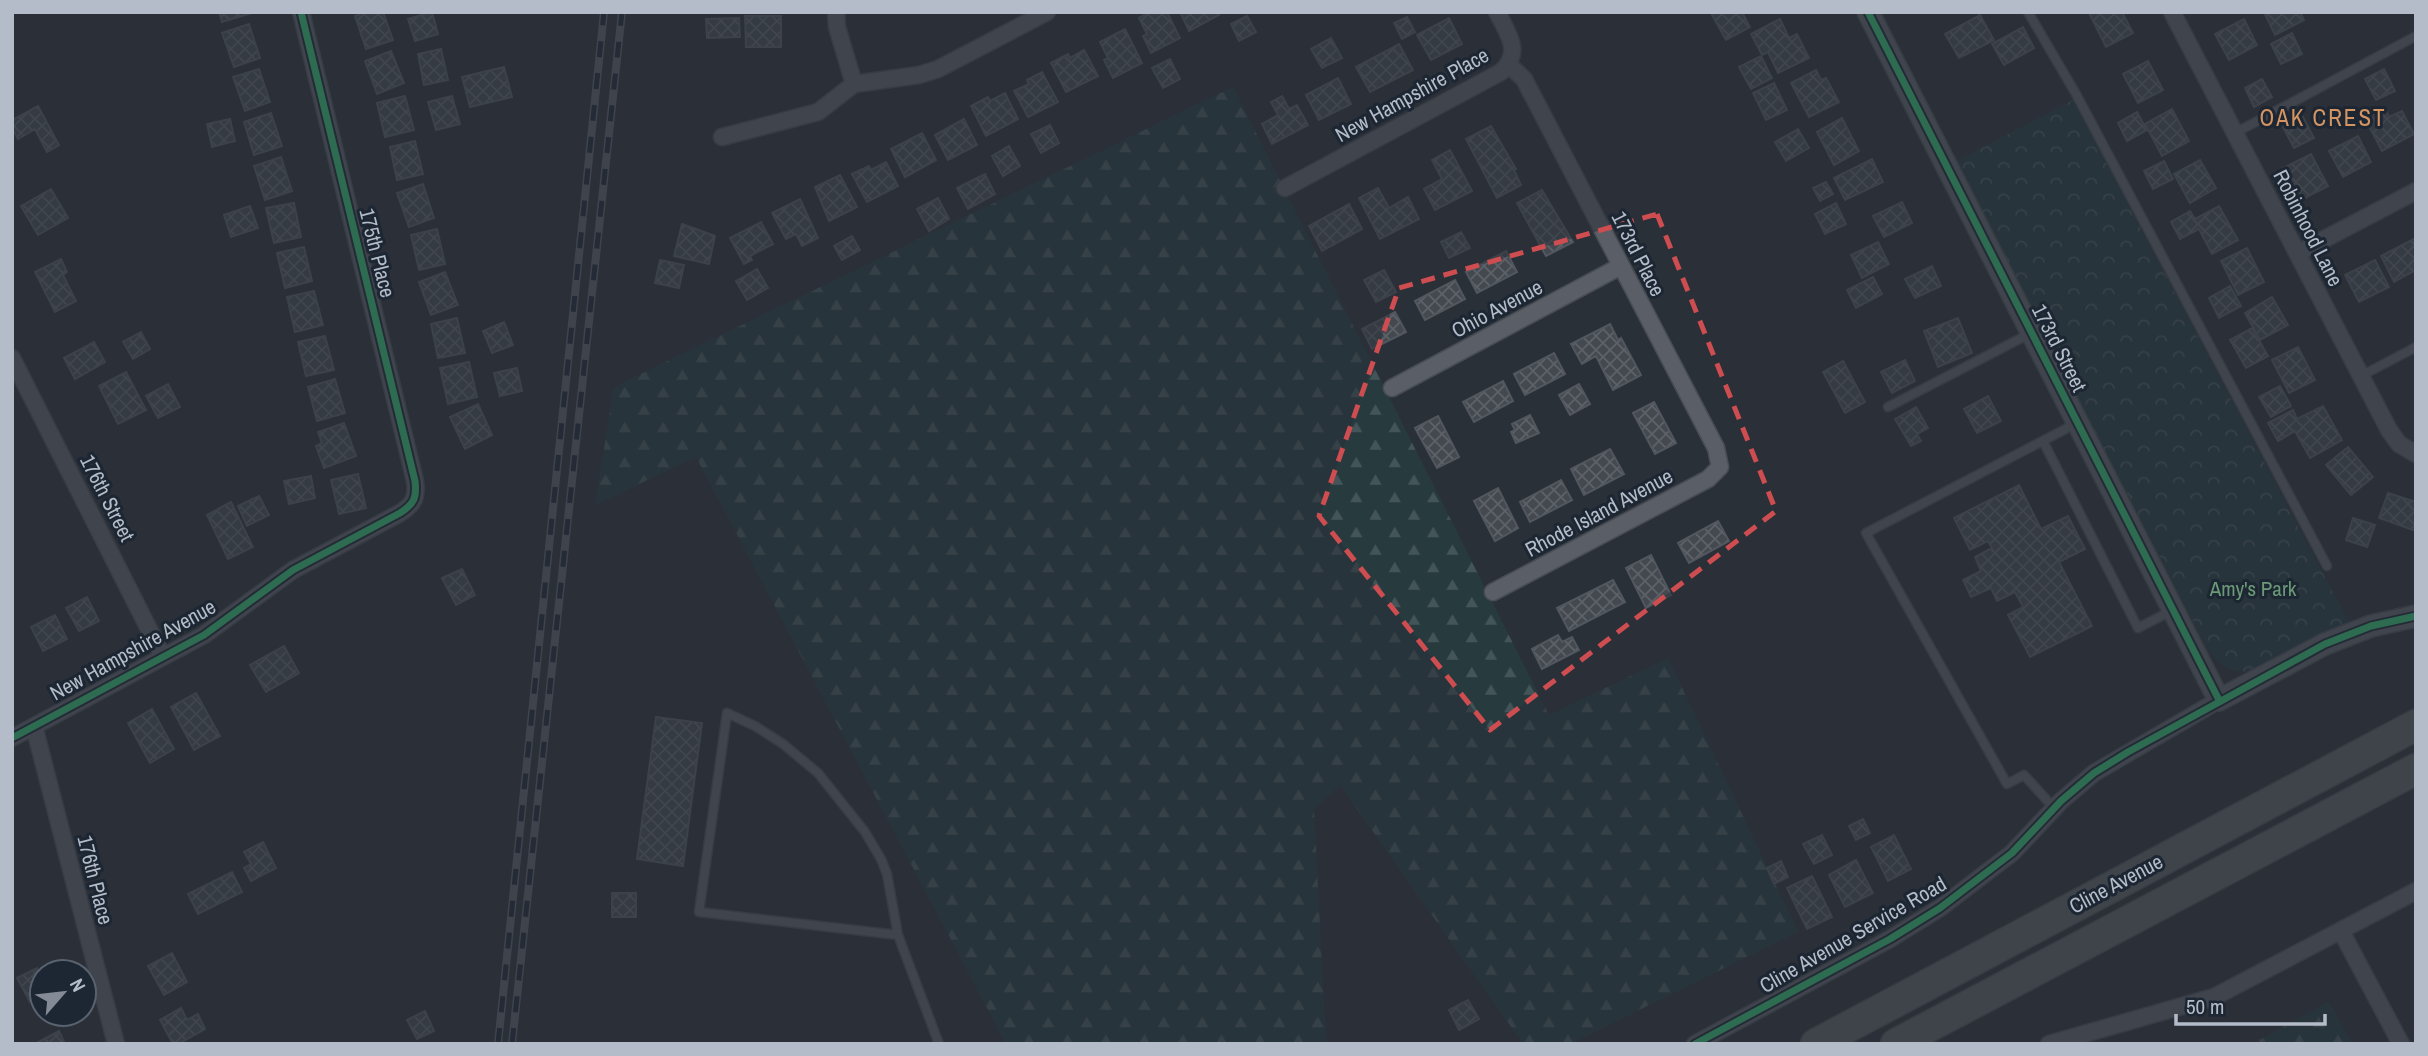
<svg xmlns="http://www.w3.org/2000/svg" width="2428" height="1056" font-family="'Archivo Narrow',sans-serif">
  <defs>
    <pattern id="forest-firs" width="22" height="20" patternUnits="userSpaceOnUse" patternTransform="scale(1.75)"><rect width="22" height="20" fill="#273a3e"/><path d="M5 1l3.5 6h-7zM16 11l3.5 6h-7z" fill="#445559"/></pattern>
    <pattern id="park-crowns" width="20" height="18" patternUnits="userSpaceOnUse" patternTransform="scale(1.75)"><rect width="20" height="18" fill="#273a3e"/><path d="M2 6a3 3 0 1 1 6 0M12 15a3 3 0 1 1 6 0" fill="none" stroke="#445559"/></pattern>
    <pattern id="building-cross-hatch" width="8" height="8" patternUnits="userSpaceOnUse" patternTransform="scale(1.75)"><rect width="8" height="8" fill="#444950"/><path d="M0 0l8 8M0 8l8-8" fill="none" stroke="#5d6168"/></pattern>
  </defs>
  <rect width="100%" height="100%" fill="#2a3038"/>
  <!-- forest -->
  <path fill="url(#forest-firs)" d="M1233,87L1549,715L1668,658L1798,932L1570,1044H1523L1340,785L1314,809L1326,1044H1006L696,457L595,505L614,387Z
    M2329,1002L2352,1044H2261L2259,1040Z"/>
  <!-- park -->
  <path fill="url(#park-crowns)" d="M2073,100L2348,621L2250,671C2231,674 2219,664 2208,650L1955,162Z"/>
  <!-- building -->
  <path fill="url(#building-cross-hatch)" stroke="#52575f" stroke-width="2" d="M219,12H248L249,14L222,22Z
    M365,12H383L393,40L366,49L355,16Z
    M432,12L438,34L415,41L408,19Z
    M1149,12H1167L1180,38L1151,53L1143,36L1147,34L1139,18Z
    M1180,12H1217L1219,15L1189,31Z
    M1717,12H1742L1750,27L1726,40L1712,15Z
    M2095,12H2122L2133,33L2106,47L2090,15Z
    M2264,12H2300L2304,20L2275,35Z
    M1980,15L1994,40L1959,58L1945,34Z
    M745,16H781V47H746Z
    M1247,16L1256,32L1239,41L1231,24Z
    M1407,17L1415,32L1402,39L1394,23Z
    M739,18L740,37L707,38L706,19Z
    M1449,18L1462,44L1431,60L1417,35Z
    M1780,19L1789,38L1797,34L1809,58L1778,73L1768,52L1762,55L1751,34Z
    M2244,19L2257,45L2229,60L2215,34Z
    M249,24L260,58L234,67L222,33Z
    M2023,27L2034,48L2004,65L1992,44Z
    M1125,29L1142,63L1113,78L1104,60L1108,58L1100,42Z
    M2292,33L2302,54L2281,64L2271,44Z
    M1331,38L1342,58L1322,68L1311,49Z
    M1399,44L1413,70L1370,92L1356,67Z
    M441,49L448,80L424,85L418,54Z
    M1084,50L1098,76L1066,92L1051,63L1068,54L1070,58Z
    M391,51L404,83L377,94L365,61Z
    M1761,56L1772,78L1751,89L1739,67Z
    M1170,59L1180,79L1163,88L1152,68Z
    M2148,61L2163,90L2138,103L2123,74Z
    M504,67L512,97L470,107L462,77Z
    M259,69L270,102L245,111L233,77Z
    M2384,69L2395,91L2376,100L2365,79Z
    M1816,70L1821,80L1826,78L1839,102L1809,117L1791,83Z
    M1042,72L1058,102L1028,117L1014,91L1029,84L1027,80Z
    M1338,78L1351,104L1319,120L1306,95Z
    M2262,79L2272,97L2254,107L2245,88Z
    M1774,83L1787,110L1766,120L1753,93Z
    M1005,93L1018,119L986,136L971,106L988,97L990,101Z
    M405,96L414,130L385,137L377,103Z
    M452,96L460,124L436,130L428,102Z
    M1282,96L1289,109L1297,105L1308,125L1272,144L1262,124L1278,115L1271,102Z
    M38,106L59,145L47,152L35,129L18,139L12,128V120Z
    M2385,108L2389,117L2402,111L2414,134L2382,151L2365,119Z
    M2172,109L2189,141L2162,156L2145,124Z
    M2137,112L2147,130L2127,141L2118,123Z
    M271,113L282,146L254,155L244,122Z
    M2303,117L2314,138L2294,148L2283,127Z
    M1842,118L1859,151L1834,165L1817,132Z
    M230,119L235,141L212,147L207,124Z
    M964,119L977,145L948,160L935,135Z
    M1050,125L1059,143L1041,153L1031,134Z
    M1491,126L1516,169L1514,170L1521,185L1497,198L1466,139Z
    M1798,129L1809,148L1786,161L1775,142Z
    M922,133L936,160L905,177L891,149Z
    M2358,136L2371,162L2343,177L2329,151Z
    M415,141L423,174L397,180L390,147Z
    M1009,146L1020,166L1003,176L992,156Z
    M1450,150L1472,191L1435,210L1424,189L1442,179L1432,160Z
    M2311,154L2328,186L2301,200L2283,168Z
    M281,157L292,191L265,200L254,166Z
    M1872,159L1883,182L1845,200L1834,178Z
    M2200,160L2216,188L2190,203L2174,174Z
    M2164,161L2173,179L2153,189L2144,171Z
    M886,162L898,186L867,202L852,174L869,166L871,170Z
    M985,174L995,194L968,209L957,188Z
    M840,175L857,207L829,221L815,187Z
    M1826,182L1833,194L1820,201L1813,188Z
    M423,184L434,218L409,227L397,193Z
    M1378,188L1389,208L1408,197L1419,219L1380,239L1359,198Z
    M51,189L68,218L38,235L21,206Z
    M1542,190L1573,242L1546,256L1517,203Z
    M938,198L949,219L929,231L917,209Z
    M800,199L818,238L802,246L796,234L786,239L772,213Z
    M1902,202L1912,223L1884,237L1873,216Z
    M294,203L301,237L274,243L266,208Z
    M1836,203L1846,224L1825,234L1815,214Z
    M1349,204L1362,229L1322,251L1309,226Z
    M250,206L258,228L231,237L224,215Z
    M2219,206L2238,240L2212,254L2199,229L2180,239L2171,222L2190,211L2195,219Z
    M761,222L773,244L750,256L752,260L744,264L730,238Z
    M682,224L715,236L709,264L674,256Z
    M437,229L445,264L419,270L411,235Z
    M1461,232L1470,248L1449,258L1441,242Z
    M852,236L860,250L842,260L834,246Z
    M2416,238V270L2394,282L2381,256Z
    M1878,242L1889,264L1862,278L1851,255Z
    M304,247L312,281L285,288L277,253Z
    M2247,248L2264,282L2238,295L2221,261Z
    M1506,251L1517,272L1477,293L1466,272Z
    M61,259L67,272L63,275L76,301L55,312L35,272Z
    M660,260L684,265L679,288L655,283Z
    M2375,260L2389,287L2359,302L2345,275Z
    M1932,266L1941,286L1915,298L1905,279Z
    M757,269L768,288L747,300L736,281Z
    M1384,270L1396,292L1376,302L1364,280Z
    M445,272L458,305L431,315L419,282Z
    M1873,277L1882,294L1856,308L1847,290Z
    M1455,280L1465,299L1425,320L1415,301Z
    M2230,286L2241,306L2219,318L2209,298Z
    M314,291L323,325L295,332L287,297Z
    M2272,297L2288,325L2260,340L2245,313Z
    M1395,312L1406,332L1372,349L1362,329Z
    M457,318L465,353L438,358L431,324Z
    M1958,318L1972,353L1938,367L1924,331Z
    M504,322L513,345L492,353L483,331Z
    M1610,324L1618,340L1621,338L1641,375L1613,390L1596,356L1582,364L1571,344Z
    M2252,328L2268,356L2246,368L2230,340Z
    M141,332L150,349L133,359L123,342Z
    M325,336L334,370L306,376L298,342Z
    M94,342L105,362L75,379L64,358Z
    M2298,347L2315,380L2289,393L2272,360Z
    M1554,353L1565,374L1525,395L1514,374Z
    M1905,360L1915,381L1892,393L1881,372Z
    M1843,361L1865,402L1845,413L1823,372Z
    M469,362L477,397L448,404L440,368Z
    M517,368L522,391L500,396L494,373Z
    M126,372L146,410L118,424L99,386Z
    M335,379L345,413L317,421L308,387Z
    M1503,381L1513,401L1474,422L1463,402Z
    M168,384L180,407L158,418L146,396Z
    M1579,384L1590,404L1570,415L1559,395Z
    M2280,386L2291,406L2271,417L2259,397Z
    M1988,396L2001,421L1977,433L1964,409Z
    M1654,402L1676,443L1655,454L1633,413Z
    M478,404L492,435L465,449L450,417Z
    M2323,406L2342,440L2310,458L2295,431L2278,441L2268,423L2293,410L2297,419Z
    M1916,407L1928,428L1917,434L1921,441L1911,446L1895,419Z
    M1530,415L1539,433L1516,443L1511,432L1515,430L1512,424Z
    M1438,416L1459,457L1437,468L1415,428Z
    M344,423L356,456L324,468L316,446L322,443L318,432Z
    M2348,447L2373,477L2351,495L2326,465Z
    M1610,449L1624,474L1584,495L1571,469Z
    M358,474L366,508L339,514L331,480Z
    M311,476L315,498L289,504L284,481Z
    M1561,480L1572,500L1530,522L1520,502Z
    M2019,485L2041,529L2068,516L2085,549L2059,562L2092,626L2030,657L2008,615L2023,607L2015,592L1997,601L1991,588L1971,597L1963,580L1981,571L1975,557L1992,548L1988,541L1970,550L1954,518Z
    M1498,488L1518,528L1495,541L1474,501Z
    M2388,493L2416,502V522L2413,530L2379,518Z
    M259,496L269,515L247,526L238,506Z
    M231,502L253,547L228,559L207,515Z
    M2353,518L2375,525L2367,547L2346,540Z
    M1718,521L1729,541L1689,563L1678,543Z
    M1651,555L1671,595L1646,608L1626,568Z
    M462,569L475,595L456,605L442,578Z
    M1613,580L1625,602L1569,631L1557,608Z
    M87,597L99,621L79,631L66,608Z
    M55,615L67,639L43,651L31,627Z
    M1558,635L1562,642L1572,637L1579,650L1542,669L1532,649Z
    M284,646L299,673L266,692L250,665Z
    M196,693L220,736L194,750L171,707Z
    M152,709L174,749L150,763L128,723Z
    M656,717L702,723L683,866L637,859Z
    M1863,819L1870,833L1856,840L1849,826Z
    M1822,835L1832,855L1814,864L1803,844Z
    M1894,835L1911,869L1888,881L1871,847Z
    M263,842L276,868L251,881L244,868L251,864L244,852Z
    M1856,860L1873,893L1845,907L1829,875Z
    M1781,861L1788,877L1774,884L1767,868Z
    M232,872L242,892L198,914L188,894Z
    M1812,876L1832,917L1807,929L1787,888Z
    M612,893H636V917H612Z
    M172,953L187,982L164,995L148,966Z
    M37,968L42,979V1011L35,999L30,1002L17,978Z
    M1468,1000L1479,1019L1459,1030L1449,1010Z
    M181,1008L187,1020L198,1014L205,1029L178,1044H173L160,1020Z
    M425,1011L434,1031L417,1039L407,1020Z
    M59,1031L65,1044H35Z"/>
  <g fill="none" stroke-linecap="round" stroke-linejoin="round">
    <defs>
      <path id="service" d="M2028,12L2076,94L2327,566
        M2235,133L2416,36
        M2361,376L2416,347
        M1888,407L2031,333
        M2043,441L2138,628L2173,610
        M2054,808L2024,775L2007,784L1866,533L2077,423
        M898,935L699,912L727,713L755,726L783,744L818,773L865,832L881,859L887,874L898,935L939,1044"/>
      <path id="minor" d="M836,12L837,27L854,84
        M2172,12L2389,430L2399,444L2416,454
        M722,137L818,112L854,84L919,75L938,69L1047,12
        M1285,188L1501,72C1523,52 1508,34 1497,12
        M2298,253L2416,191
        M12,358L163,657
        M1392,388L1621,266
        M1493,592L1708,479L1720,467L1716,448L1524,79L1509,65
        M34,726L116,1044
        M12,738L204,635L293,570L400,513C414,504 417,498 415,481L301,12
        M2341,931L2401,1044
        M1695,1044L1890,939L1940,908L2012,853L2061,801L2094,773L2219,700
        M2049,1044L2214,997L2416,891"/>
      <path id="tertiary" d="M1868,12L2219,700L2325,644L2371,626L2416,616"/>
      <path id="motorway" d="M1816,1044L2416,725
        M1896,1044L2416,769"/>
    </defs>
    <!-- service casing -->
    <use href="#service" stroke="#484c53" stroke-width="11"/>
    <!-- minor casing -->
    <use href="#minor" stroke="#484c53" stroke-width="19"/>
    <!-- tertiary casing -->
    <use href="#tertiary" stroke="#484c53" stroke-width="24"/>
    <!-- motorway casing -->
    <use href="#motorway" stroke="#474c53" stroke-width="33"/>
    <!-- service -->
    <use href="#service" stroke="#5a5e66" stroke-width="8"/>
    <!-- minor -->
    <use href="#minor" stroke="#5a5e66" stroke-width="16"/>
    <!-- tertiary -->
    <use href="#tertiary" stroke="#5a5e66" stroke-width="21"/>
    <!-- motorway -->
    <use href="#motorway" stroke="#5a5d60" stroke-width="30"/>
    <defs>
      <path id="rail" d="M498,1044L604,12
        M512,1044L622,12"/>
    </defs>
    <!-- rail casing -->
    <use href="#rail" stroke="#595d64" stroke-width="8"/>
    <!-- rail -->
    <use href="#rail" stroke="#1d2633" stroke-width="5" stroke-dasharray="16" stroke-linecap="butt"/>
    <defs>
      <path id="cycleway" d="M1868,12L2219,700
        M12,738L204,635L293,570L400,513C414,504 417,498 415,481L301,12
        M1695,1044L1890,939L1940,908L2012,853L2061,801L2094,773L2128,752L2325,644L2371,626L2416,616"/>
    </defs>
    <!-- cycleway casing -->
    <use href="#cycleway" stroke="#1d2633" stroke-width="11"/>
    <!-- cycleway -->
    <use href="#cycleway" stroke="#33b770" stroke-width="7"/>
  </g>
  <!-- marked area -->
  <path d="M0 0H2428V1056H0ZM1657,214L1776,511L1490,730L1319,516L1399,288Z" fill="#2a3038" fill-opacity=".55" fill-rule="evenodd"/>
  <path fill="none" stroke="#ce4d50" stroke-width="5" stroke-dasharray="14 9" stroke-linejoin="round" d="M1657,214L1776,511L1490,730L1319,516L1399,288Z"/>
  <g text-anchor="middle" stroke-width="6" stroke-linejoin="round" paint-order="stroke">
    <!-- street labels -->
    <g font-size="21" fill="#b4bcc9" stroke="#1d2633">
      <text transform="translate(1412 95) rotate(-29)" y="7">New Hampshire Place</text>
      <text transform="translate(2308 228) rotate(63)" y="7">Robinhood Lane</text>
      <text transform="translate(377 253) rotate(76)" y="7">175th Place</text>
      <text transform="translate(1638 254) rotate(63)" y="7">173rd Place</text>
      <text transform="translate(1497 309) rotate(-28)" y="7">Ohio Avenue</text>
      <text transform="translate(2059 348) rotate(63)" y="7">173rd Street</text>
      <text transform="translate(107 498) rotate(63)" y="7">176th Street</text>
      <text transform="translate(1599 513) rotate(-28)" y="7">Rhode Island Avenue</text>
      <text transform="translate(133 650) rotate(-29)" y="7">New Hampshire Avenue</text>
      <text transform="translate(95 880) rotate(76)" y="7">176th Place</text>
      <text transform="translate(2116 884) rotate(-28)" y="7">Cline Avenue</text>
      <text transform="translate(1853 935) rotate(-30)" y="7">Cline Avenue Service Road</text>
    </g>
    <!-- park labels -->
    <g font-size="21" fill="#6b9a76" stroke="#1d2633">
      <text x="2253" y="596">Amy's Park</text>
    </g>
    <!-- neighbourhood labels -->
    <g font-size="23" letter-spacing="2" fill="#d59563" stroke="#1d2633">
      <text x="2323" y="126">OAK CREST</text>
    </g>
  </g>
  <!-- border -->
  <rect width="2428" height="1056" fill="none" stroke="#b4bcc9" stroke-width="28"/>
  <!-- north arrow -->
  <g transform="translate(63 993) rotate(62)"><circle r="33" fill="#1d2633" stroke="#59626f" stroke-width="2"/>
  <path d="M0-5L12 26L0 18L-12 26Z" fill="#848b96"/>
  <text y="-10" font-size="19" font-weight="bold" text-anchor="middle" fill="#b4bcc9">N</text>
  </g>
  <!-- scale -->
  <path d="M2176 1014v10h149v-10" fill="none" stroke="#b4bcc9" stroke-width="3.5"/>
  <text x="2186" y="1014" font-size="21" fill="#b4bcc9" stroke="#1d2633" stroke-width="5" paint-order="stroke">50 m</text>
</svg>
